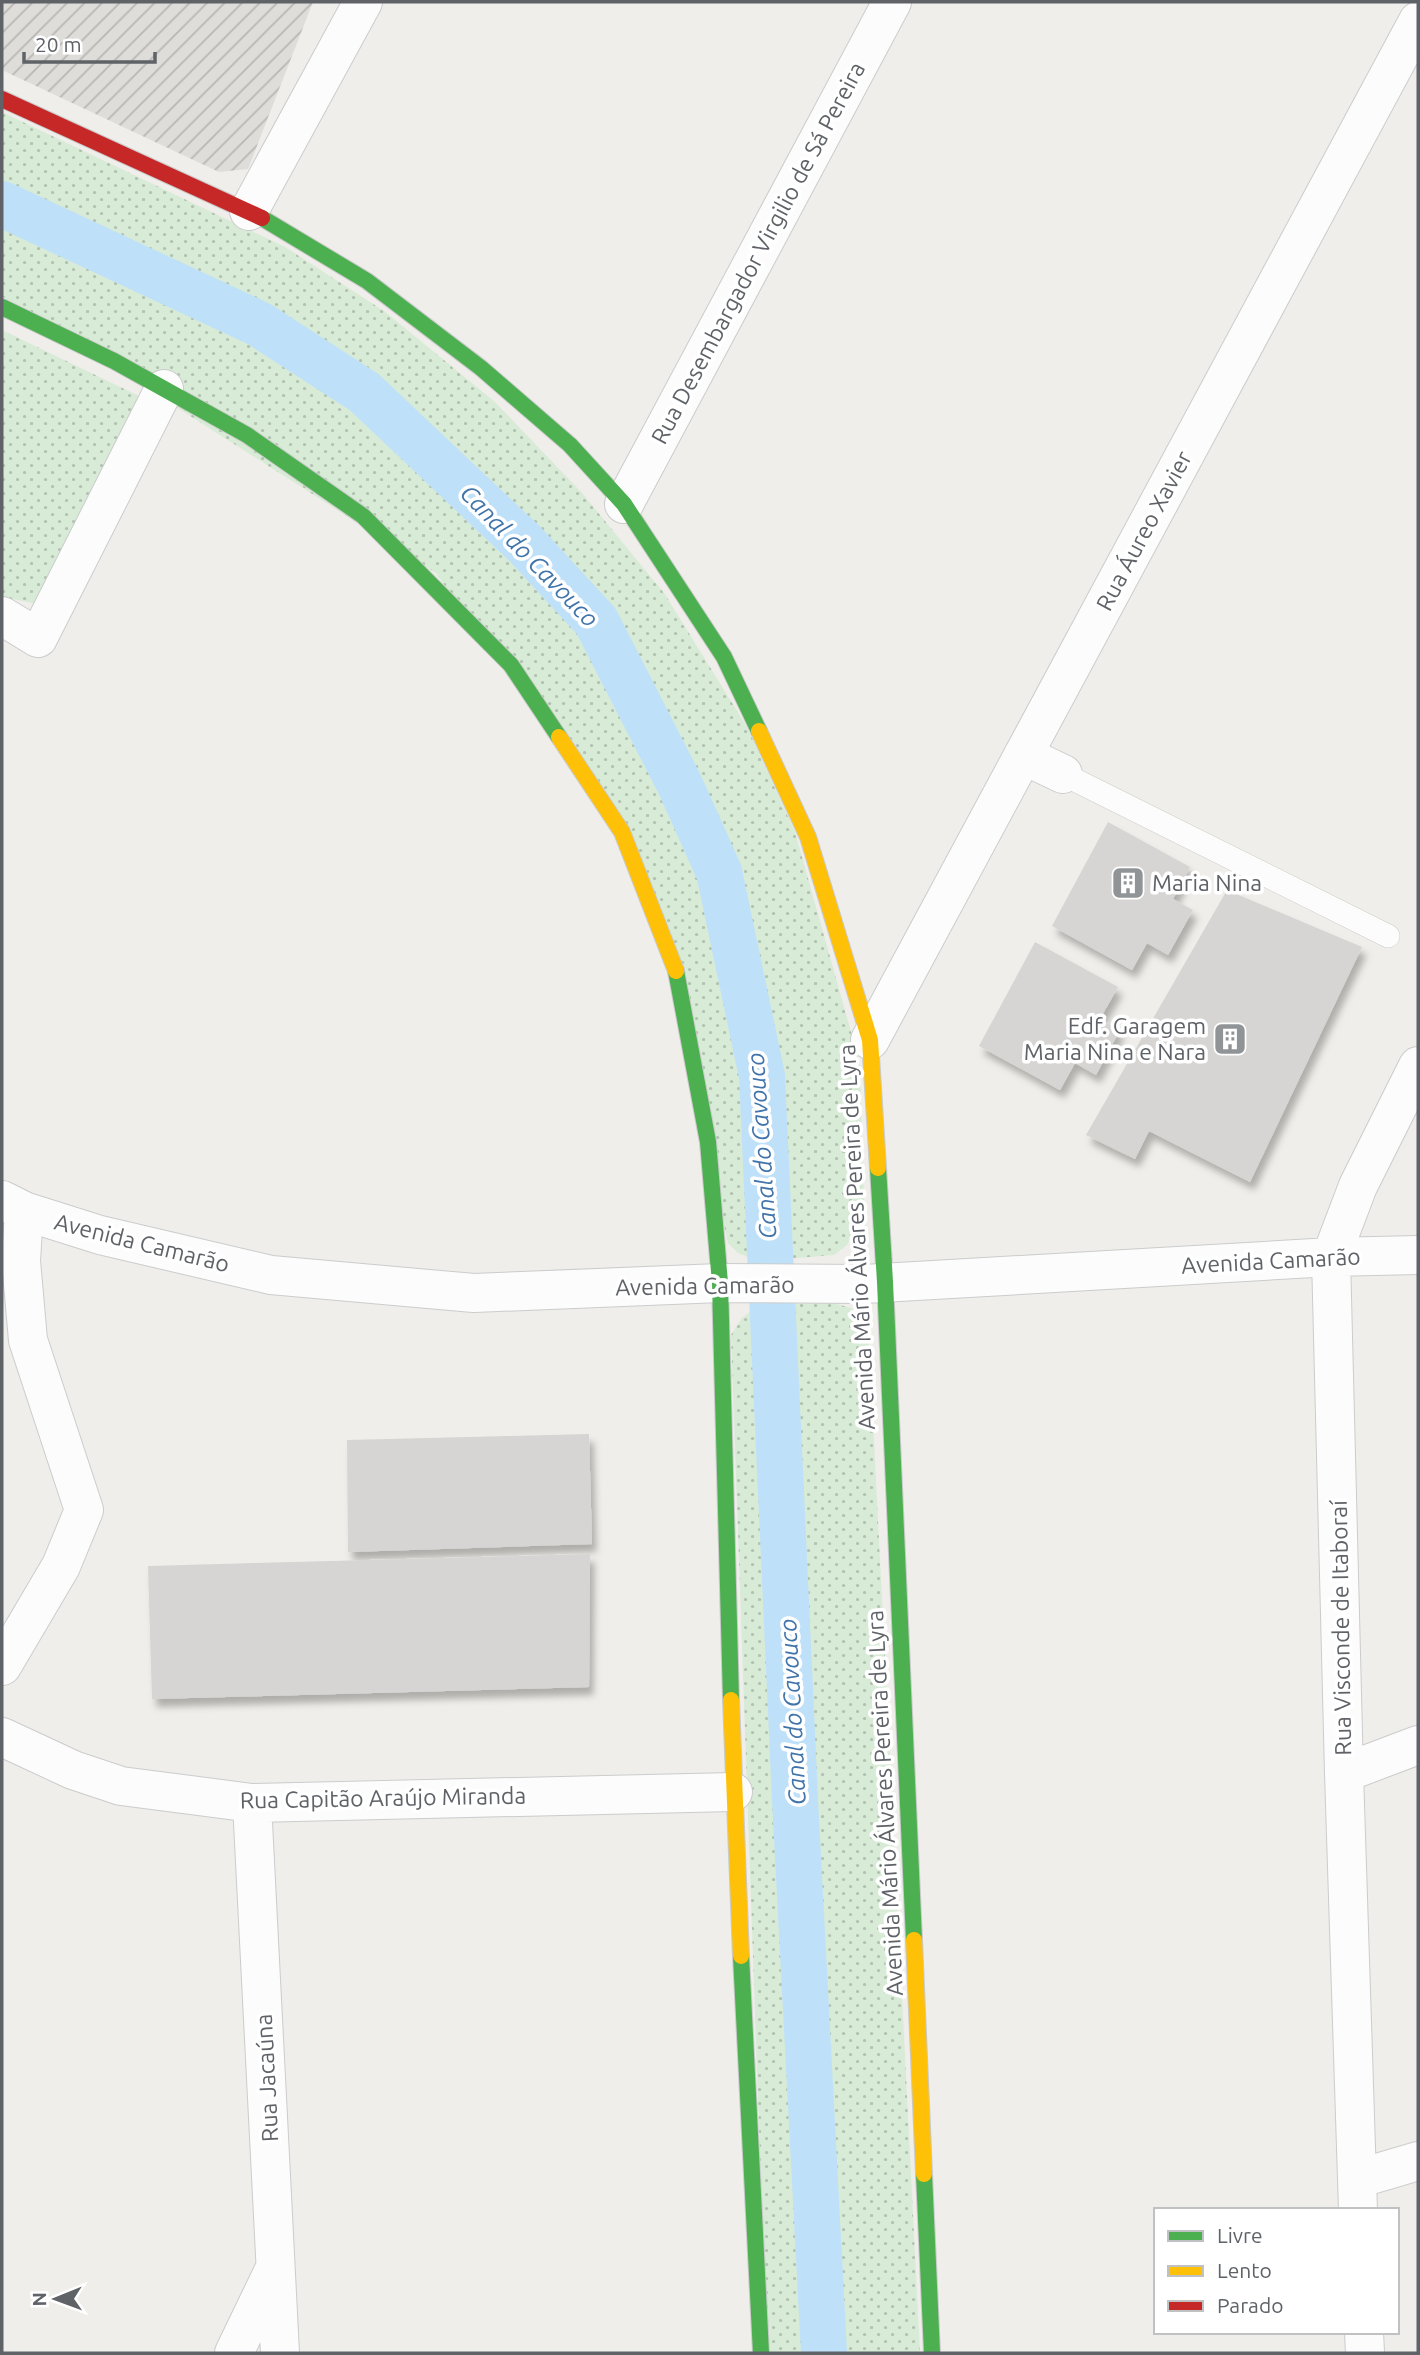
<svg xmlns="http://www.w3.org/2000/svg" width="1420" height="2355" font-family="Ubuntu,sans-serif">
  <defs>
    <pattern id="industrial-furrows" width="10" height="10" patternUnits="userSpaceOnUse" patternTransform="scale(1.75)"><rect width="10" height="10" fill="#dfddda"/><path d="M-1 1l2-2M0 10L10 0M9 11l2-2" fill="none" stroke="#b8b7b5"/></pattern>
    <pattern id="green-dots" width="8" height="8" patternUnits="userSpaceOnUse" patternTransform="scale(1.75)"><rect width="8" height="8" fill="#d8ebd6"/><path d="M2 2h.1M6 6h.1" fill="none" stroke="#b2c2b1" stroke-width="1.8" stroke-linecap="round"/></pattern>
    <filter id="shadow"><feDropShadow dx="4.5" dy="8" stdDeviation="3.5" flood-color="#0004"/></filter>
  </defs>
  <rect width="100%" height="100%" fill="#efeeea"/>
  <!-- industrial -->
  <path fill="url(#industrial-furrows)" d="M2,2H313L248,169L219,172L2,70Z"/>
  <!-- green -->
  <path fill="url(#green-dots)" d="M2,112L285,247L384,311L495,402L582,493L664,593L747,727L795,832L860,1064L864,1218L847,1245L834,1255L758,1261L738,1253L728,1243L650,881L436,573L2,296Z
    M2,330L141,397L46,603H33L2,597Z
    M830,1302L851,1308L868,1322L920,2353H767L731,1335L742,1318L758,1306Z"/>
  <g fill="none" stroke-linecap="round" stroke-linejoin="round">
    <!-- canal -->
    <path stroke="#bfe0f9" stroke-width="46" d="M2,204L259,324L364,392L525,544L596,621L680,785L719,872L762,1076L795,1800L824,2353"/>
  </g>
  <!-- building -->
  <path fill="#d6d5d3" filter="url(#shadow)" d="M1108,822L1190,867L1173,899L1193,910L1168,955L1147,943L1132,970L1052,926Z
    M1227,890L1362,947L1250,1182L1149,1131L1135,1159L1086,1135Z
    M1035,942L1118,987L1100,1019L1120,1030L1096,1075L1075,1063L1060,1090L979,1046Z
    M589,1434L592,1544L348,1552L347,1440Z
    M590,1554L589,1687L152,1699L148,1566Z"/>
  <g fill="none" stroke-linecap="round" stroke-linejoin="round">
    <defs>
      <path id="lane" d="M1063,774L1388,936"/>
      <path id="street" d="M249,211L363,2
        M624,504L892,2
        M2,616L38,638L164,389
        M1023,755L1063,774
        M870,1040L1418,21
        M2,1200L24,1211L100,1235L271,1275L474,1293L720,1283L864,1284L1331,1257L1418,1255
        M2,1666L61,1566L84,1510L28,1340L21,1261L24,1211
        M2,1737L73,1770L121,1786L252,1803L733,1792
        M1344,1773L1418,1745
        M252,1803L280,2353
        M1357,2179L1418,2161
        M1358,2210L1344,1773L1331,1257L1358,1186L1418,1066
        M1364,2332L1365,2353
        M234,2353L274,2270"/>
      <path id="fast" d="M262,218L367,281L481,368L570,445L624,504L724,657L759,731
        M2,307L114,361L247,435L363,516L511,665L559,737
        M676,971L708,1142L720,1283L731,1700
        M878,1168L885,1282L914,1940
        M741,1956L761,2353
        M924,2174L932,2353"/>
      <path id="slow" d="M759,731L808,837L870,1040L878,1168
        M559,737L622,832L676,971
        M731,1700L741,1956
        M914,1940L924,2174"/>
      <path id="jam" d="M2,99L262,218"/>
    </defs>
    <!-- lane casing -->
    <use href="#lane" stroke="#cbcccc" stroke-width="24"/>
    <!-- street casing -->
    <use href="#street" stroke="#cbcccc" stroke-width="40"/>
    <!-- fast casing -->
    <use href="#fast" stroke="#cacacb" stroke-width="18"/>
    <!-- slow casing -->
    <use href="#slow" stroke="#cacacb" stroke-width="18"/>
    <!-- jam casing -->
    <use href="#jam" stroke="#cacacb" stroke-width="18"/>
    <!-- lane -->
    <use href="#lane" stroke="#fdfcfc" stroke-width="23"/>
    <!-- street -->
    <use href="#street" stroke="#fdfcfc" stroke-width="38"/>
    <!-- fast -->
    <use href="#fast" stroke="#4caf50" stroke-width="16"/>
    <!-- slow -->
    <use href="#slow" stroke="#ffc107" stroke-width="16"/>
    <!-- jam -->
    <use href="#jam" stroke="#c62828" stroke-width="16"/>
  </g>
  <!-- icons -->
  <defs>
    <symbol id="building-square" viewBox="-11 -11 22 22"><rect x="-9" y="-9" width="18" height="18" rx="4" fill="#919496" stroke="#fff"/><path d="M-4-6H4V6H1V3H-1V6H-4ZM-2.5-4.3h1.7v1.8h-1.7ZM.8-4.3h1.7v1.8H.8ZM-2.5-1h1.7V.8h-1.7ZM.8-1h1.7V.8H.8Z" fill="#fff"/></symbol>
  </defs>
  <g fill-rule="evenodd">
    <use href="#building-square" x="1109" y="864" width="38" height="38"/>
    <use href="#building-square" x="1211" y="1020" width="38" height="38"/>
  </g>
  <g text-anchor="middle" stroke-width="7" stroke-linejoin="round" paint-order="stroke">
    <!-- street labels -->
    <g font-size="23" fill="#5f6368" stroke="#fff">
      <text transform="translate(758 253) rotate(-62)" y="8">Rua Desembargador Virgilio de Sá Pereira</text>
      <text transform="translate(1144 531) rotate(-62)" y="8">Rua Áureo Xavier</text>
      <text transform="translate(857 1237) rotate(-93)" y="8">Avenida Mário Álvares Pereira de Lyra</text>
      <text transform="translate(142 1243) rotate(14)" y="8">Avenida Camarão</text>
      <text transform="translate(1271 1261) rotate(-3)" y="8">Avenida Camarão</text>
      <text transform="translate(705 1286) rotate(-1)" y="8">Avenida Camarão</text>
      <text transform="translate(1341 1628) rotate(-91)" y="8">Rua Visconde de Itaboraí</text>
      <text transform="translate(383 1798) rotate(-1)" y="8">Rua Capitão Araújo Miranda</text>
      <text transform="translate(885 1803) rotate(-93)" y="8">Avenida Mário Álvares Pereira de Lyra</text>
      <text transform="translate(267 2078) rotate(-93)" y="8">Rua Jacaúna</text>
    </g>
    <!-- poi labels -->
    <g font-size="23" fill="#5f6368" stroke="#fff" text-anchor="start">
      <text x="1152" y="891">Maria Nina</text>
      <text x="1206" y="1034" text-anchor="end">Edf. Garagem<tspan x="1206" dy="26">Maria Nina e Nara</tspan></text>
    </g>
    <!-- water labels -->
    <g font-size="24" font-style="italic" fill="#4174aa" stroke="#fff">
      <text transform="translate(529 556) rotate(46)" y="8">Canal do Cavouco</text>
      <text transform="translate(762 1146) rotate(-94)" y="8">Canal do Cavouco</text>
      <text transform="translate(793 1712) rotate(-93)" y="8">Canal do Cavouco</text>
    </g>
  </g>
  <!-- border -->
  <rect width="1420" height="2355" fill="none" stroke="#5f6368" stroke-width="7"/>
  <!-- legend -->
  <rect x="1154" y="2208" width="245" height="126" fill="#ffffff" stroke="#bfc1c3" stroke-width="2"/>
  <rect x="1168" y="2231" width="35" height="10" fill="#4caf50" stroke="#bfc1c3" stroke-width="2"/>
  <text x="1217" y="2243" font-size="21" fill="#5f6368">Livre</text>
  <rect x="1168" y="2266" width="35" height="10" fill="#ffc107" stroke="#bfc1c3" stroke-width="2"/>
  <text x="1217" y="2278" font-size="21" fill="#5f6368">Lento</text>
  <rect x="1168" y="2301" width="35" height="10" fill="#c62828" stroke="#bfc1c3" stroke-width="2"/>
  <text x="1217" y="2313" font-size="21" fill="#5f6368">Parado</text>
  <!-- north arrow -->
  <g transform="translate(56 2299) rotate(269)" stroke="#ffffff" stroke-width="5" paint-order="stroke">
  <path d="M0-5L12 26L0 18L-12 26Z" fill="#5f6368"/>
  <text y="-10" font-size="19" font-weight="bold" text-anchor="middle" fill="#5f6368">N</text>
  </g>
  <!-- scale -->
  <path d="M24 52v10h131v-10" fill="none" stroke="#5f6368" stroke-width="3.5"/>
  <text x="35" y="52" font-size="21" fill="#5f6368" stroke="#ffffff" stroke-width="5" paint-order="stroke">20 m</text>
</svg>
